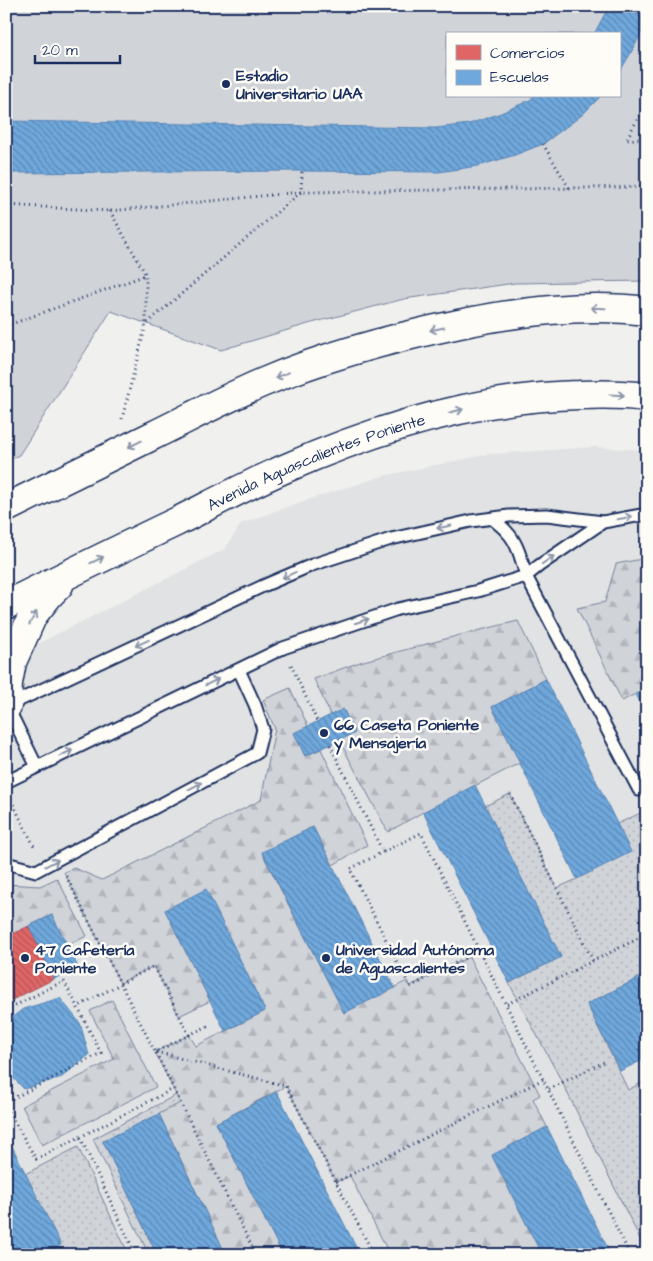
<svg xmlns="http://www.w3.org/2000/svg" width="653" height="1261" font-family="'Architects Daughter',sans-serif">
  <defs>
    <pattern id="grass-dots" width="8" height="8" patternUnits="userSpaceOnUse" patternTransform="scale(1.25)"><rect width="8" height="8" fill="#d0d3d8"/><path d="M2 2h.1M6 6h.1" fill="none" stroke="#b2b5bc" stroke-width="1.8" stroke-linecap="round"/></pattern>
    <pattern id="forest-firs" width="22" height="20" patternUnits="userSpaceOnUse" patternTransform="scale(1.25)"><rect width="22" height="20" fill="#d0d3d8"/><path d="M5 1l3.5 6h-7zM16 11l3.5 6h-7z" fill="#b2b5bc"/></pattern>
    <pattern id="shops-back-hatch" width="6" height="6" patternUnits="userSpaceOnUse" patternTransform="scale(1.25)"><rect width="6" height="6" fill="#e06666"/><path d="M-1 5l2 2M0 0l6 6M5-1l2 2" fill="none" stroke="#b55457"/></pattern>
    <pattern id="schools-back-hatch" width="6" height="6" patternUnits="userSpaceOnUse" patternTransform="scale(1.25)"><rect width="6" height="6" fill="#6fa8dc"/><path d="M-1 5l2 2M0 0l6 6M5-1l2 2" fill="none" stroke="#5a89b6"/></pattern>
  </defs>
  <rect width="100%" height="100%" fill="#f0f0ee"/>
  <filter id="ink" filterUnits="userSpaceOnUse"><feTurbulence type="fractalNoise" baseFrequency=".02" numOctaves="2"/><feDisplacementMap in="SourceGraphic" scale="10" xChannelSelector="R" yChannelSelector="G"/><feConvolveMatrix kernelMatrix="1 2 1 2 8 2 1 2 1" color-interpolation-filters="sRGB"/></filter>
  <g filter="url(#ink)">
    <!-- built -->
    <path fill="#e0e2e3" d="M593,447L647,450V1255H6V660L225,549L241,524L292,505L383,476L489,454Z"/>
    <!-- grass -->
    <path fill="url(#grass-dots)" stroke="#76819b" d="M510,794L557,888L577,879L617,824L647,810V974L587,1004L628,1090L647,1080V1202L642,1205L647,1214V1253L562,1082L509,983L561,957L485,806Z
      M176,1095L181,1104L103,1141L157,1255H149L93,1139Z
      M78,1147L129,1255H41L25,1174Z"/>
    <!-- forest -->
    <path fill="url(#forest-firs)" stroke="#76819b" d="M647,558V688L622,701L577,608L605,602L616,564Z
      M518,621L546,679L492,707L520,763L423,812L388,832L339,740L354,733L344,710L331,716L314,679L360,662L460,635Z
      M290,688L308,726L294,733L305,756L321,749L367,845L333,865L313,827L262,853L344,1013L407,981L410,986L469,957L540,1095L533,1099L547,1127L492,1156L542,1255H390L350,1176L336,1182L286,1086L216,1123L283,1255H226L159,1114L180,1103L155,1052L189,1035L196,1046L265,1011L206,890L165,910L210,1001L179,1016L154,966L120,983L64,872L74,868L102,880L261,800L275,729L263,700Z
      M57,878L87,936L67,945L52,915L6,937V884L40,886Z
      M112,1000L156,1087L42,1145L22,1106L114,1059L90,1011Z"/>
    <!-- green -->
    <path fill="#d0d3d8" stroke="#76819b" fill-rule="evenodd" d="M6,6H647V281L515,283L404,299L308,324L221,350L111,311L19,455L6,461ZM447,34H619V96H447Z"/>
    <!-- shops -->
    <path fill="url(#shops-back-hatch)" stroke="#a55664" d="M29,926L54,979L6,1003V937Z"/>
    <!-- schools -->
    <path fill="url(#schools-back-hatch)" stroke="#5684b6" d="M609,6H647V22L632,51L619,73V34H594Z
      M534,96H601L582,115L543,144L515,155L478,166L439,172L302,171L6,173V121L436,128L469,124L501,113L530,100Z
      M546,679L631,852L577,879L492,707Z
      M647,688V716L636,694Z
      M343,709L355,733L305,756L294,733Z
      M475,785L561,957L509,983L423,812Z
      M313,827L395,988L344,1013L262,852Z
      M206,889L265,1011L225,1031L165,910Z
      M52,915L78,967L54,979L29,926Z
      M647,974V1058L620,1071L587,1004Z
      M60,998L80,1023L89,1055L62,1077L24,1089L6,1070V1022L23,1009Z
      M277,1092L360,1255H283L216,1123Z
      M159,1114L226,1255H157L103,1141Z
      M547,1127L611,1255H542L492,1155Z
      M6,1134L61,1245L41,1255H6Z"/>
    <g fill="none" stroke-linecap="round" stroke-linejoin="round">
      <defs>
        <path id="service" d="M492,518C497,523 503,527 507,532C518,543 522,562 526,576L639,790
          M7,706L263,586L312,565L391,539L471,521L509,516L547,515L603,522L647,514
          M7,706L37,767
          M6,782L283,648L398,609L478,591L526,576L540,565L603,522
          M6,863L36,871L257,753L263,729L255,705L239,670"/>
        <g id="primary">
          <path d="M6,508C55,484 103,460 152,436C189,418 226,398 264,382C327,355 393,338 459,324C520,311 584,303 647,311"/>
          <path id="s1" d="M6,605C63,577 119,549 176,522C212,504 247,485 284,469C377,428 477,397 579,395C601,394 624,394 647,397"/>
          <path d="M7,706L8,683L12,662L33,615L49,595L59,585"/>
        </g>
      </defs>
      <!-- service casing -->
      <use href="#service" stroke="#1b2f5e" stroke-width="15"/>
      <!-- primary casing -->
      <use href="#primary" stroke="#1b2f5e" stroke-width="31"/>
      <!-- path -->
      <path stroke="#1b2f5e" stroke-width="3" stroke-dasharray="1 4" stroke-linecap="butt" d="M647,102L626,140L647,138
        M543,144L569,188
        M6,205L110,211L301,192L302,171
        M110,211L146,275V323
        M6,326L146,275
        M122,419L146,324L301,192L647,187
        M291,665L317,721
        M330,745L383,852L421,833L630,1255
        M510,794L593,961
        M11,800L35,848
        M383,852L350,869L410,987L480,950
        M66,876L155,1052L189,1035L154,966L77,1007
        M507,1004L647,934
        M6,1010L64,981L101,1053L6,1102
        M189,1035L210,1025
        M156,1052L286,1086L374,1255
        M156,1053L256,1255
        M549,1089L606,1061
        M6,1107L36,1159L80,1137L136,1255
        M80,1137L173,1089
        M336,1182L544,1079"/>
      <!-- service -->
      <use href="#service" stroke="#fdfcf7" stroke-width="11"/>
      <!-- primary -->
      <use href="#primary" stroke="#fdfcf7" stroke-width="28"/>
    </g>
    <!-- one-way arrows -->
    <defs><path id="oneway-shaft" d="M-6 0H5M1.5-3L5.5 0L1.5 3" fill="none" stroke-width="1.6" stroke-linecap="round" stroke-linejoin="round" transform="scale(1.25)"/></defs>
    <g stroke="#8c96aa">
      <use href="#oneway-shaft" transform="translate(598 308) rotate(-178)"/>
      <use href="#oneway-shaft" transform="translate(437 329) rotate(168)"/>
      <use href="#oneway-shaft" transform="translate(282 375) rotate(159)"/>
      <use href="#oneway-shaft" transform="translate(617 395) rotate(3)"/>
      <use href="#oneway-shaft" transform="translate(456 411) rotate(-13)"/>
      <use href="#oneway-shaft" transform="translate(135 444) rotate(154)"/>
      <use href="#oneway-shaft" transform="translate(625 518) rotate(-10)"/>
      <use href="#oneway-shaft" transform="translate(444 527) rotate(168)"/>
      <use href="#oneway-shaft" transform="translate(97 560) rotate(-26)"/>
      <use href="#oneway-shaft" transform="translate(548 560) rotate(-34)"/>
      <use href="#oneway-shaft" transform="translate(289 575) rotate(156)"/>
      <use href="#oneway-shaft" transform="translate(33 618) rotate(-61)"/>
      <use href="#oneway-shaft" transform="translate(362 621) rotate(-18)"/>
      <use href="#oneway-shaft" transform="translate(142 643) rotate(155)"/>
      <use href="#oneway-shaft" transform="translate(212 682) rotate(-26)"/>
      <use href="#oneway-shaft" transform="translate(66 753) rotate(-26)"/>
      <use href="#oneway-shaft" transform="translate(195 786) rotate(-28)"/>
      <use href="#oneway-shaft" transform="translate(52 863) rotate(-27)"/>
    </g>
  </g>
  <!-- markers -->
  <g fill="#1b2f5e" stroke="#fdfcf7" stroke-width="2">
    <circle cx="226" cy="84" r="5"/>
    <circle cx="324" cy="733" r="5"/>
    <circle cx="25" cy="958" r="5"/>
    <circle cx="326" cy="958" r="5"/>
  </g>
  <g text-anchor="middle" stroke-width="5" stroke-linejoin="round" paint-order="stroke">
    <!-- poi labels -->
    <g font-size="16" font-weight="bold" fill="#1b2f5e" stroke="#fdfcf7" text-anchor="start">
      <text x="236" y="81">Estadio<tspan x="236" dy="18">Universitario UAA</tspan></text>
      <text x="334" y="730">66 Caseta Poniente<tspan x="334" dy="18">y Mensajería</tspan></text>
      <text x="35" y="955">47 Cafetería<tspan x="35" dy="18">Poniente</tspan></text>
      <text x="336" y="955">Universidad Autónoma<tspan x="336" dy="18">de Aguascalientes</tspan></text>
    </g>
    <!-- street labels -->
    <g font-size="16" fill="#1b2f5e" stroke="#fdfcf7">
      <text dy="6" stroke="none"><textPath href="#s1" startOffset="342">Avenida Aguascalientes Poniente</textPath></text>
    </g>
  </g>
  <!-- margin -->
  <rect width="653" height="1261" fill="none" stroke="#fdfcf7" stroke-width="25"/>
  <rect x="12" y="12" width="628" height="1236" fill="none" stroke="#1b2f5e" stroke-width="2" filter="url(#ink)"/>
  <!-- legend -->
  <rect x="446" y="32" width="175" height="65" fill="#fdfcf7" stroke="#a3aaba"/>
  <rect x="456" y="45" width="25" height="15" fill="#e06666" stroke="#a3aaba"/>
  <text x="490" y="58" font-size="15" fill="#1b2f5e">Comercios</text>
  <rect x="456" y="70" width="25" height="15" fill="#6fa8dc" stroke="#a3aaba"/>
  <text x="490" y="82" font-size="15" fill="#1b2f5e">Escuelas</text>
  <!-- scale -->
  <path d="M35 55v8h85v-8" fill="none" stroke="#1b2f5e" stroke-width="2.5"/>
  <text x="42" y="55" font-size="15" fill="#1b2f5e" stroke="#fdfcf7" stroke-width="4" paint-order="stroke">20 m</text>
</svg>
